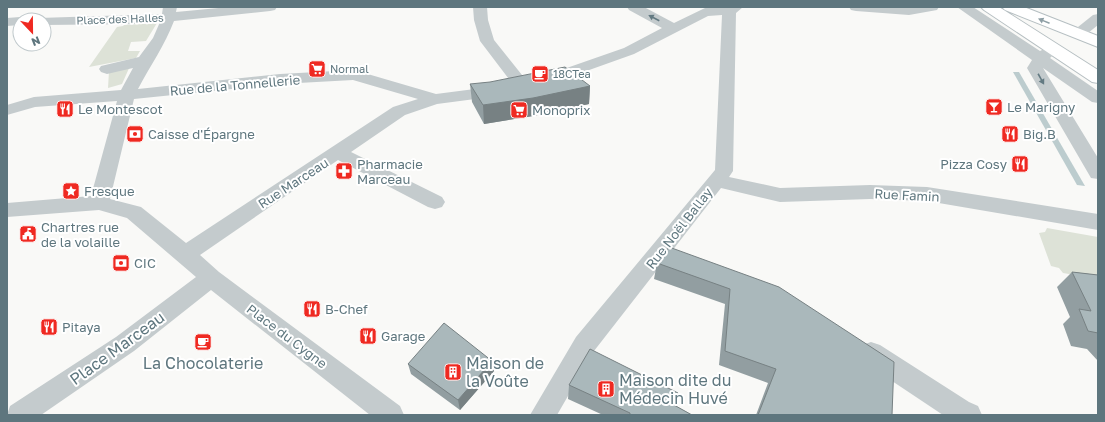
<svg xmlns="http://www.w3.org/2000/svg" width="1105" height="422" font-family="'Golos Text',sans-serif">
  <rect width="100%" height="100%" fill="#f9f9f7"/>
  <!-- green -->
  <path fill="#dde2d7" d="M157,23L146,41L131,42L128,51H140L136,58L89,67L117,27L123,26L124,25Z
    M130,66L122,84L108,88L109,71Z
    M1047,228L1098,237V279L1063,273L1059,268L1051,266L1039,233L1045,232Z"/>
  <!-- water -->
  <path fill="#bcccce" d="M1013,72H1019L1085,186L1077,185Z"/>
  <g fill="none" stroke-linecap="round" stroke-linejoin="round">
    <defs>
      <path id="secondary" d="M981,7H999L1098,70V83L1092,82L984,10Z
        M1002,7H1024L1098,36V47L1005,10Z"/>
    </defs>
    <!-- secondary casing -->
    <use href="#secondary" stroke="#b6bfc2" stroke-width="2"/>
    <!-- street -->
    <path fill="#c4cbcd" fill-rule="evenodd" d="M163,7H177L176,12L229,7H277L275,10L270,11L174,21C165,45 150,66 138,89L280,74L354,70L436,94L498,86L504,88L506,91L504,94L498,96L437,104L405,115L351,152L442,197L445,202L442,207L435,209L428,207L338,160L200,255L219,272L400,406L404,415H370L211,290L134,351L41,415H7L10,406L116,337L196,277L127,218L99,210L7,217V203L91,196L117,101L35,107L7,115V105L34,97L121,90L133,68L107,74L101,72L99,69L101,66L139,57L153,38L160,22L141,24L44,25V20H38L39,18L162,14ZM353,80L418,99L393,107L186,243L141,207L110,199L134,99L280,84Z
      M473,7H487L488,20L494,40L530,85L532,88L530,91L524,93L518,91L480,41L474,20Z
      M627,7H644L674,23L705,8L743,7L736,13L733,171L729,177L780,188L870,185L927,187L1098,214V230L927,201L870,199L780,202L721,188L594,351L557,415H530L576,337L715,170L722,15L708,16L634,54L550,84L544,86L538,84L536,81L538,78L624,48L662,28L629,10Z
      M849,7H939L937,10L909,15L856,11L851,10Z
      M957,7H973L1040,51L1048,47L1053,49L1056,52L1050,58L1098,91V103L1092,102L1043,68L1098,158V179L1091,178L1027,68L1032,60Z
      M1098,14V25L1083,37H1073L1071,34L1073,31L1093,15Z
      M20,17L26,20H20V25L7,26V18Z
      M871,342L880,345L969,402L978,406L982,415H943L862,361L859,353L862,345Z"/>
    <!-- secondary -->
    <use href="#secondary" fill="#fff" fill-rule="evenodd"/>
  </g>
  <!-- wall -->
  <path fill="#929ea1" d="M470,84L590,86L589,104L533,116L484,124L472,102Z
    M657,263L779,287L892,415H756L768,383L719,365L725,304L654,279Z
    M1072,272L1098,275V361L1087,349L1071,346L1063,324L1070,317L1057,287Z
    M492,361L494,371L460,410L411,374L408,364Z
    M569,385L674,405L692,415H603L568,399Z"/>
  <!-- shaded-wall -->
  <path fill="#778183" d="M590,86L589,104L533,116L484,124L483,105Z
    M492,361L494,371L460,410L458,400Z"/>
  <!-- building -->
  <path fill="#aab8bb" stroke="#778183" d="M565,67L590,86L533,98L483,105L470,84L490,82Z
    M669,247L779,287L894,362L892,415H758L776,369L725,351L730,289L657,263Z
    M1072,272L1098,275V333L1088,331L1079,309L1091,311Z
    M444,323L492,361L458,400L408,364Z
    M590,349L678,393L674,405L692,415H630V413L569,385Z"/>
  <!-- one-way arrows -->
  <defs><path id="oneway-solid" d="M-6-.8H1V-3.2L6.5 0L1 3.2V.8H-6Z"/></defs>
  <g fill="#637a82">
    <use href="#oneway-solid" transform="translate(654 18) rotate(-152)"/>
    <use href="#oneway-solid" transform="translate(1041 79) rotate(61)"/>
  </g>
  <use fill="#8e9fa5" href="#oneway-solid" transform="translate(1044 21) rotate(-158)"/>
  <!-- icons -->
  <defs>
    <symbol id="supermarket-square" viewBox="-11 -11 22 22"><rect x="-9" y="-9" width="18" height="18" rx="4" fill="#ef2921" stroke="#fff"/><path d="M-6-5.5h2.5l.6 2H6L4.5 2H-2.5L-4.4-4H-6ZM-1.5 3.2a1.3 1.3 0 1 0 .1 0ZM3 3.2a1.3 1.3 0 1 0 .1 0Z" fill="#fff"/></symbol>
    <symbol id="cafe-square" viewBox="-11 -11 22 22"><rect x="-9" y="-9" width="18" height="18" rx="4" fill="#ef2921" stroke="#fff"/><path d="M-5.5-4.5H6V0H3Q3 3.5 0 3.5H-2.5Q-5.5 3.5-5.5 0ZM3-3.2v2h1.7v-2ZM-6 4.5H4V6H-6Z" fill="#fff"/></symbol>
    <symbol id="bar-square" viewBox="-11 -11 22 22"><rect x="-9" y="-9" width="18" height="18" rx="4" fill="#ef2921" stroke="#fff"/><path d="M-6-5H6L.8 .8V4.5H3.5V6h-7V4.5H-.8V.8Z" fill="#fff"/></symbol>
    <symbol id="restaurant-square" viewBox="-11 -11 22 22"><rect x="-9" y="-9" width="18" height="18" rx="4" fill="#ef2921" stroke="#fff"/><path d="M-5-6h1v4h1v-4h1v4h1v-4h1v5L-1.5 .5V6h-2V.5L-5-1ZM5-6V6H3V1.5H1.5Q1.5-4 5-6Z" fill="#fff"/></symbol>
    <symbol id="bank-square" viewBox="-11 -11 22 22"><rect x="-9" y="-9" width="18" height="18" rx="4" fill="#ef2921" stroke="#fff"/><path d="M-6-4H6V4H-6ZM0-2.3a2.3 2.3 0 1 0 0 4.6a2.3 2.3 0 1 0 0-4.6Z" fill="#fff"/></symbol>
    <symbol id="pharmacy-square" viewBox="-11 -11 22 22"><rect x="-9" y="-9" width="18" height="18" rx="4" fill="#ef2921" stroke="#fff"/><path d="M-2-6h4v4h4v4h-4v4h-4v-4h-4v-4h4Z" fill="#fff"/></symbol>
    <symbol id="sight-square" viewBox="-11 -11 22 22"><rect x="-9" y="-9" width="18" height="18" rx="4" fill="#ef2921" stroke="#fff"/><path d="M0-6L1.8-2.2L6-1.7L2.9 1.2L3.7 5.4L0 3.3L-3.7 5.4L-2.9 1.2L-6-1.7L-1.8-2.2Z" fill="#fff"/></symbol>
    <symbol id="civic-square" viewBox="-11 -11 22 22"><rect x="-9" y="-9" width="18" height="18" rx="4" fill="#ef2921" stroke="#fff"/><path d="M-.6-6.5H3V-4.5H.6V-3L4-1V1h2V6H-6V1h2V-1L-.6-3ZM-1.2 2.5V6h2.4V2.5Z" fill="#fff"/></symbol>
    <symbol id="building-square" viewBox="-11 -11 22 22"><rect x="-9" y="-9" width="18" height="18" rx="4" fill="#ef2921" stroke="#fff"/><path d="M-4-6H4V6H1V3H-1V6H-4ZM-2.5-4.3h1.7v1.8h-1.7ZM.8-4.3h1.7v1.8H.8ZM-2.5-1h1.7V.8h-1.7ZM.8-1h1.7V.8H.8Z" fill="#fff"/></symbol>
  </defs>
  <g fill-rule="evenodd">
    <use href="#supermarket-square" x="307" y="59" width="20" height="20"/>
    <use href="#cafe-square" x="530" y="64" width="20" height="20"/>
    <use href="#bar-square" x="984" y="97" width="20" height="20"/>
    <use href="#restaurant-square" x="55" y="99" width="20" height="20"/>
    <use href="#supermarket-square" x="509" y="100" width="20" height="20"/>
    <use href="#bank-square" x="125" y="124" width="20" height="20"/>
    <use href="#restaurant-square" x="1000" y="124" width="20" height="20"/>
    <use href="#restaurant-square" x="1010" y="154" width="20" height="20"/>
    <use href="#pharmacy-square" x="334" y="161" width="20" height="20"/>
    <use href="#sight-square" x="61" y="181" width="20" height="20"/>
    <use href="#civic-square" x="18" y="224" width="20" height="20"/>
    <use href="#bank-square" x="111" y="253" width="20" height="20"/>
    <use href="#restaurant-square" x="302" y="299" width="20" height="20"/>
    <use href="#restaurant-square" x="39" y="317" width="20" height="20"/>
    <use href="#restaurant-square" x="358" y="326" width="20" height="20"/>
    <use href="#cafe-square" x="193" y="332" width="20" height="20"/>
    <use href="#building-square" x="443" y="362" width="20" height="20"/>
    <use href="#building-square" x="596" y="379" width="20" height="20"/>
  </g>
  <g text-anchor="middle" stroke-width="4" stroke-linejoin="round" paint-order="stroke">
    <!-- far-street labels -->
    <g font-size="11" fill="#5e767e" stroke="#fff">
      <text transform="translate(120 19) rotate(-2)" y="4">Place des Halles</text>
    </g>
    <!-- far-poi labels -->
    <g font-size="11" fill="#5e767e" stroke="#fff" text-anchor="start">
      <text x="330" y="73">Normal</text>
      <text x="553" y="78">18CTea</text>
    </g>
    <!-- street labels -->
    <g font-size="13" fill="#5e767e" stroke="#fff">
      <text transform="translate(235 85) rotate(-5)" y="5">Rue de la Tonnellerie</text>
      <text transform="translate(293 183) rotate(-33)" y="5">Rue Marceau</text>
      <text transform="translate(907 195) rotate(3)" y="5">Rue Famin</text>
      <text transform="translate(679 228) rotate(-52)" y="5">Rue Noël Ballay</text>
      <text transform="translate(287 336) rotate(37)" y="5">Place du Cygne</text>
    </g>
    <!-- poi labels -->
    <g font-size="13" fill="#5e767e" stroke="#fff" text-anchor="start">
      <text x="1007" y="112">Le Marigny</text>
      <text x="78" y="114">Le Montescot</text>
      <text x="532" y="115">Monoprix</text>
      <text x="148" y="139">Caisse d'Épargne</text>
      <text x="1023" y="139">Big.B</text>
      <text x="357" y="169">Pharmacie<tspan x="357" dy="15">Marceau</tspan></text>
      <text x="1007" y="169" text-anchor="end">Pizza Cosy</text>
      <text x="84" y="196">Fresque</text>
      <text x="41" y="232">Chartres rue<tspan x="41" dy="15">de la volaille</tspan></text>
      <text x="134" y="268">CIC</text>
      <text x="325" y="314">B-Chef</text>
      <text x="62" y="332">Pitaya</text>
      <text x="381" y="341">Garage</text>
    </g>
    <!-- near-street labels -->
    <g font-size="16" fill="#5e767e" stroke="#fff">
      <text transform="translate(117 348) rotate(-36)" y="6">Place Marceau</text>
    </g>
    <!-- near-poi labels -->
    <g font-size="16" fill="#5e767e" stroke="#fff" text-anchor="start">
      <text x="203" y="369" text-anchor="middle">La Chocolaterie</text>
      <text x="466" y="369">Maison de<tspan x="466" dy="18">la Voûte</tspan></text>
      <text x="619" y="386">Maison dite du<tspan x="619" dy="18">Médecin Huvé</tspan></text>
    </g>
  </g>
  <!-- border -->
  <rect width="1105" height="422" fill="none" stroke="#5e767e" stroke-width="16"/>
  <!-- north arrow -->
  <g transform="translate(32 32) rotate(158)"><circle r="19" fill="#ffffff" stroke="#bfc8cb"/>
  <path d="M0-3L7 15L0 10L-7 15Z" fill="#ef2921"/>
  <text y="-6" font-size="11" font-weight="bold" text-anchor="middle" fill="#5e767e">N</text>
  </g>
</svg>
